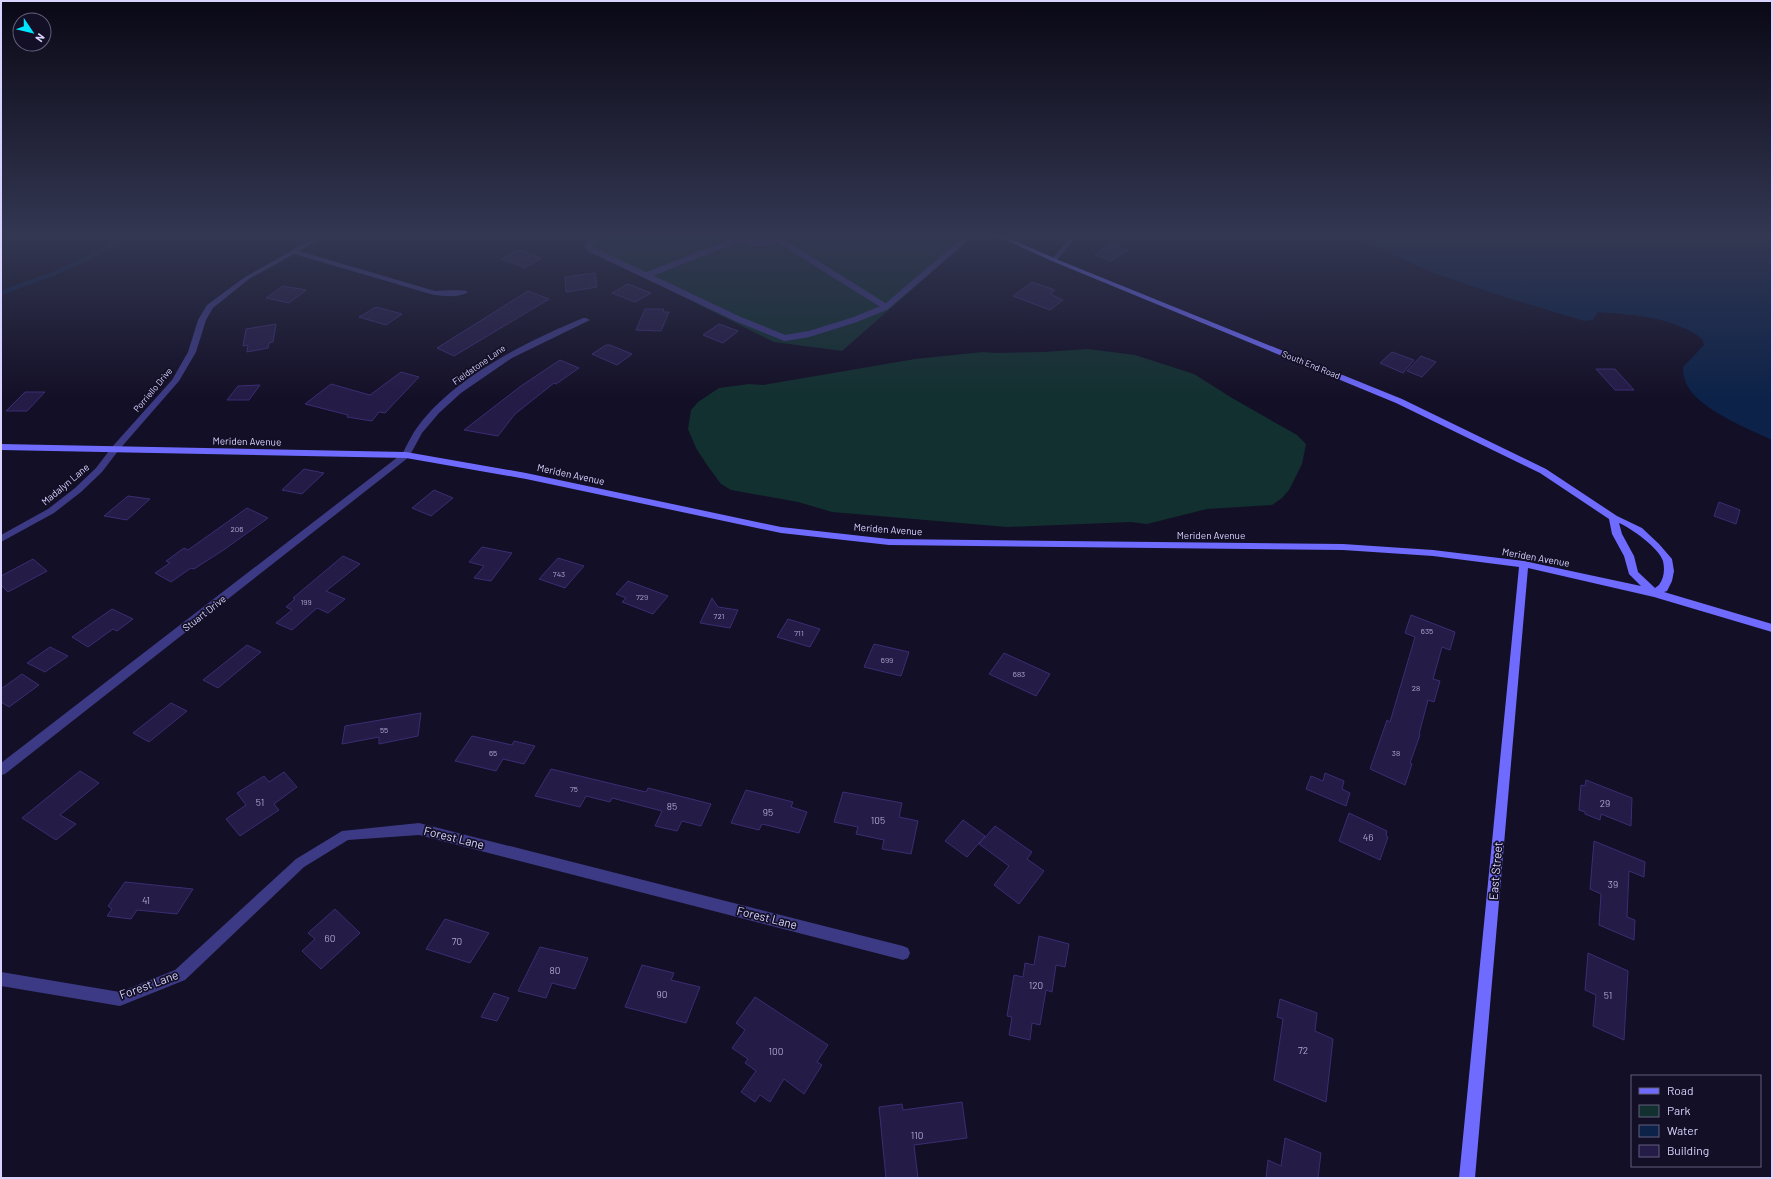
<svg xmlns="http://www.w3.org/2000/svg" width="1773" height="1179" font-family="Barlow,sans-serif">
  <rect width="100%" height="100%" fill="#130f26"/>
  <!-- green -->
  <path fill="#12302f" d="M602,235H971L973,236L842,351L774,342L583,247Z
    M1088,349L1135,355L1194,374L1232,398L1297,435L1306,444L1302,464L1289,490L1282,498L1272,505L1207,509L1147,524L1131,522L1007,527L832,512L798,502L731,490L721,484L707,465L696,448L688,429L691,410L698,402L719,388L749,384L763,385L915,359L983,352L997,353L1044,352Z"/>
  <!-- water -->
  <path fill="#0c2248" d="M1354,235H1772V440C1748,429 1705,411 1690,390C1685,383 1683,375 1683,367L1704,345L1703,340C1679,318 1630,314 1598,312L1593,320L1584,321L1498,295L1434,273L1364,242Z"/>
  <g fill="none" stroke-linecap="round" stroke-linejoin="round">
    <!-- stream -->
    <path stroke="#0c2248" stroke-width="4" d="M1,293L55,273L86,259L130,235"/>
  </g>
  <!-- building -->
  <path fill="#241b47" stroke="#3b2d73" d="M1111,244L1128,250L1111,261L1095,255Z
    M518,250L541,258L525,268L502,259Z
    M595,273L597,287L566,292L565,277Z
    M1032,282L1055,290L1050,294L1063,300L1050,310L1013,296Z
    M628,284L651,293L635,302L612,293Z
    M283,286L306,290L289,303L266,298Z
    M528,291L549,299L454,356L437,348Z
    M376,307L402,314L386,325L359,317Z
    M645,309H664L663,312H669L661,331L636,330Z
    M276,324L273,342L269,343L268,348L247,352L248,345L243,346L246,329Z
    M719,324L738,331L723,343L703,335Z
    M606,345H610L632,354L617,365L592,354Z
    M1392,352L1414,360L1403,373L1380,363Z
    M1421,356L1436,362L1422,377L1407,371Z
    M560,360L579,368L556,384L554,383L515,414L498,436L464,430L521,386Z
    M1596,369H1615L1634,390H1615Z
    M401,372L419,377L385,413L379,412L372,421L347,417L348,415L305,404L331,384L370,395Z
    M260,385L249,400H227L238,386Z
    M25,392H45L27,411H6Z
    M304,469L324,473L302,494L282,490Z
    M434,490L453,498L431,516L412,508Z
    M128,496L150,499L127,520L104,516Z
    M1719,502L1740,510L1736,524L1714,516Z
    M247,508L268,518L225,549L194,569L191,568L171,582L155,573L170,563L166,561L184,548L188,550Z
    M482,547L512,553L491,581L474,578L484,566L469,562Z
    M343,556L360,564L326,591L345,599L328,613L317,608L292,630L276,623L292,610L286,607L295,599L293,598Z
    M558,558L584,566L565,588L539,579Z
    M33,559L47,571L8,592L1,585V576Z
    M628,581L668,596L653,614L622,602L626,598L616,594Z
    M712,598L718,607L738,610L730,628L700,623Z
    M112,609L133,619L117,631L113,629L88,647L72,637Z
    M1411,615L1455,632L1450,650L1442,647L1433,679L1440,681L1434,702L1428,700L1419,734L1420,735L1410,763L1412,764L1405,785L1370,769L1387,720L1390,722L1415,637L1405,633Z
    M788,619L820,629L810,647L777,637Z
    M874,644L909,652L901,676L864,667Z
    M247,645L261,652L218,688L203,680Z
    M50,647L68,656L45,672L27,663Z
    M1004,653L1050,674L1036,696L989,674Z
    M22,674L39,685L9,707L1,702V689Z
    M171,703L187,711L149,742L133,733Z
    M421,713L418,736L379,744V737L342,744L345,726Z
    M472,736L512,745L514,741L535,746L524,764L503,759L496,771L455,761Z
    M551,769L646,792L648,788L711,804L701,826L682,821L677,831L655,826L662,811L612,798L610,802L586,796L580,807L535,796Z
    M80,771L99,783L60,815L76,824L56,840L22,818Z
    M284,772L297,787L274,804L279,810L240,836L226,819L246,805L237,793L264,776L269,782Z
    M1325,773L1344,781L1342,789L1350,793L1346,806L1306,789L1311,776L1323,781Z
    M1586,780L1632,798L1631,826L1601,814L1600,820L1585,814V812L1579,810L1581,785L1585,786Z
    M746,790L793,802L791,807L807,812L799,833L762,824L759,830L731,823Z
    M843,792L902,803L899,817L918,821L911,854L882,849L884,840L856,834L858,827L834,822Z
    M1349,813L1387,831L1386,836L1388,837L1380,860L1339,841Z
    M963,820L985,836L967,857L945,841Z
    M995,826L1032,852L1027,859L1044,871L1019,904L994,885L1009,866L979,844Z
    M1594,841L1645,862L1644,877L1629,871L1627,917L1635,920L1634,940L1599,925L1601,894L1590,889Z
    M125,882L193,889L177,914L137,910L131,919L107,916L112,909L108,906Z
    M335,909L360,933L321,969L302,951L315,939L308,933Z
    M445,919L489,933L470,963L426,949Z
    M1039,936L1069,944L1065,967L1056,965L1052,992L1046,990L1040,1025L1032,1023L1030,1040L1009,1035L1012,1017L1007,1016L1014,975L1023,977L1025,963L1034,965Z
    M540,947L588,958L575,989L552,983L546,998L518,991Z
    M1588,953L1628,971L1624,1040L1593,1026L1596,995L1585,990Z
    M642,965L674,973L671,980L700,987L686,1023L625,1007Z
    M494,993L509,998L497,1021L481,1017Z
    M755,997L828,1045L817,1062L822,1065L804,1094L784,1079L770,1102L760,1095L755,1102L741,1092L756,1071L745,1063L748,1059L732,1048L745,1030L736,1023Z
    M1280,999L1317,1013L1315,1031L1333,1039L1326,1102L1274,1080L1283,1019L1277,1017Z
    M962,1102L967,1138L914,1145L918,1178H886L879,1107L902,1104L903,1110Z
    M1285,1138L1321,1153L1318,1178H1266L1268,1160L1281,1166Z"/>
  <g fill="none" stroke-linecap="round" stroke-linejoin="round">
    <!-- lane -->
    <path stroke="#3d3a85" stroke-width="6" d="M603,235L588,245L590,249L738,319L785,338L809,334L854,320L886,307L970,235
      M738,235C750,248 773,244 786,235
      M779,240L886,307
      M647,275L741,238"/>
    <!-- street -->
    <path fill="#3d3a85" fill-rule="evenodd" d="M319,235H326L299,251L435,291C442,291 463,289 468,292C459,298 444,296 434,295L294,254L249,279L213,308L206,320L196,352L179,381L118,451L102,472L81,492L54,513L1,542V535L48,509L75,488L96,468L112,447L172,380L188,352L198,320L207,305L245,277Z
      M1072,235H1078L1056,261H1052V259Z
      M583,318H586L590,320L512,358L461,393L439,413L422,433L409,457L5,774L1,775V763L403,453C406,446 410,439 414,432C449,379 526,342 583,318Z
      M419,823L903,946L908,948L910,953L908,958L903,960L419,835L348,840L304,867L185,980L120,1006L1,986V972L120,992L175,970L296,859L342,831Z"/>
    <!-- secondary -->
    <path fill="#6f6bff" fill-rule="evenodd" d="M994,235H1002L1056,259L1402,399L1546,469L1617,516L1642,528L1659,544L1672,559L1674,571L1672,581L1667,591L1664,592L1772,624V632L1654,597L1528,568L1475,1178H1459L1519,567L1433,556L1343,550L889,545L781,533L526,479L406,458L1,450V444L406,452L526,473L781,527L889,539L1343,544L1433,550L1524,561L1641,586L1629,574L1624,556L1612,534L1609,519L1540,473L1396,403L1052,261ZM1619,523C1631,528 1659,548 1663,561C1665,570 1664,578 1659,585L1655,588L1638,572L1634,556L1622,534Z"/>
  </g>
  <!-- sky -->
  <linearGradient id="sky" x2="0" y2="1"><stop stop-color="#0a0815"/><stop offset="0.59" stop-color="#333752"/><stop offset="1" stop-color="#333752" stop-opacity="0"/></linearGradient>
  <rect width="1773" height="400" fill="url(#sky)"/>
  <g text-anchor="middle" stroke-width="3.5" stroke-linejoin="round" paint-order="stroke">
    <!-- number labels -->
    <g font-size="8" fill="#aca6d1">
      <text x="237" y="532">206</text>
      <text x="559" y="577">743</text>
      <text x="642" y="600">729</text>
      <text x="306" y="605">199</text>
      <text x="719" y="619">721</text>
      <text x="1427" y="634">635</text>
      <text x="799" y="636">711</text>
      <text x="887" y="663">699</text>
      <text x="1019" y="677">683</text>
      <text x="1416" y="691">28</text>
      <text x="384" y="733">55</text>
      <text x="493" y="756">65</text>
      <text x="1396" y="756">38</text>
      <text x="574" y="792">75</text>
    </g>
    <!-- far-street labels -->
    <g font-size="9" fill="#d9d4ff" stroke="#130f26">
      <text transform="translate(479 365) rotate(-35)" y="3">Fieldstone Lane</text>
      <text transform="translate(1311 365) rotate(22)" y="3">South End Road</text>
      <text transform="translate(153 390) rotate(-50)" y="3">Porriello Drive</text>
    </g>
    <!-- street labels -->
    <g font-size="10" fill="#d9d4ff" stroke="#130f26">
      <text transform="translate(247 441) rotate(1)" y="4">Meriden Avenue</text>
      <text transform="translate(571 474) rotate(12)" y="4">Meriden Avenue</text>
      <text transform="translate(65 484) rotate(-40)" y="4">Madalyn Lane</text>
      <text transform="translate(888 529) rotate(4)" y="4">Meriden Avenue</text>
      <text x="1211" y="539">Meriden Avenue</text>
      <text transform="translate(1536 557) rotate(10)" y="4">Meriden Avenue</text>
      <text transform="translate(204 613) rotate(-38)" y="4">Stuart Drive</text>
    </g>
    <!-- near-number labels -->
    <g font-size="10" fill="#aca6d1">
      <text x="260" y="806">51</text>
      <text x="1605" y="807">29</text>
      <text x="672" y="810">85</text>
      <text x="768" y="816">95</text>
      <text x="878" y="824">105</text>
      <text x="1368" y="841">46</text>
      <text x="1613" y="888">39</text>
      <text x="146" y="904">41</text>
      <text x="330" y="942">60</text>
      <text x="457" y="945">70</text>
      <text x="555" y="974">80</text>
      <text x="1036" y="989">120</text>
      <text x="662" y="998">90</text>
      <text x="1608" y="999">51</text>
      <text x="1303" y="1054">72</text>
      <text x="776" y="1055">100</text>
      <text x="917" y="1139">110</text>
    </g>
    <!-- near-street labels -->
    <g font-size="12" fill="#d9d4ff" stroke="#130f26">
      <text transform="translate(454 838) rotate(14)" y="4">Forest Lane</text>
      <text transform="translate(1496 871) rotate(-85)" y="4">East Street</text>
      <text transform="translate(767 918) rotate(14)" y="4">Forest Lane</text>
      <text transform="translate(149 985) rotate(-20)" y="4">Forest Lane</text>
    </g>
  </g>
  <!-- border -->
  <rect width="1773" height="1179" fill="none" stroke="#d9d4ff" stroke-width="4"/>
  <!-- legend -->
  <rect x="1631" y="1075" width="130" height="92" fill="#130f26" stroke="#625e7d"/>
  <rect x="1639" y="1088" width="20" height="6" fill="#6f6bff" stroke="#625e7d"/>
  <text x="1667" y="1095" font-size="12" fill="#d9d4ff">Road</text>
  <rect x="1639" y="1105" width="20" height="12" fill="#12302f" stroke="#625e7d"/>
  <text x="1667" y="1115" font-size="12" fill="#d9d4ff">Park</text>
  <rect x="1639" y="1125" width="20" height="12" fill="#0c2248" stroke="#625e7d"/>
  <text x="1667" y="1135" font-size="12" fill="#d9d4ff">Water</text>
  <rect x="1639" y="1145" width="20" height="12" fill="#241b47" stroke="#625e7d"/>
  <text x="1667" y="1155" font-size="12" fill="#d9d4ff">Building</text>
  <!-- north arrow -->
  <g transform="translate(32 32) rotate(125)"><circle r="19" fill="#130f26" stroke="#625e7d"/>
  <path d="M0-3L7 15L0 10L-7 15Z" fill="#00e5ff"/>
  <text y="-6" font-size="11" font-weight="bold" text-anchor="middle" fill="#d9d4ff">N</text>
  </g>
</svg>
